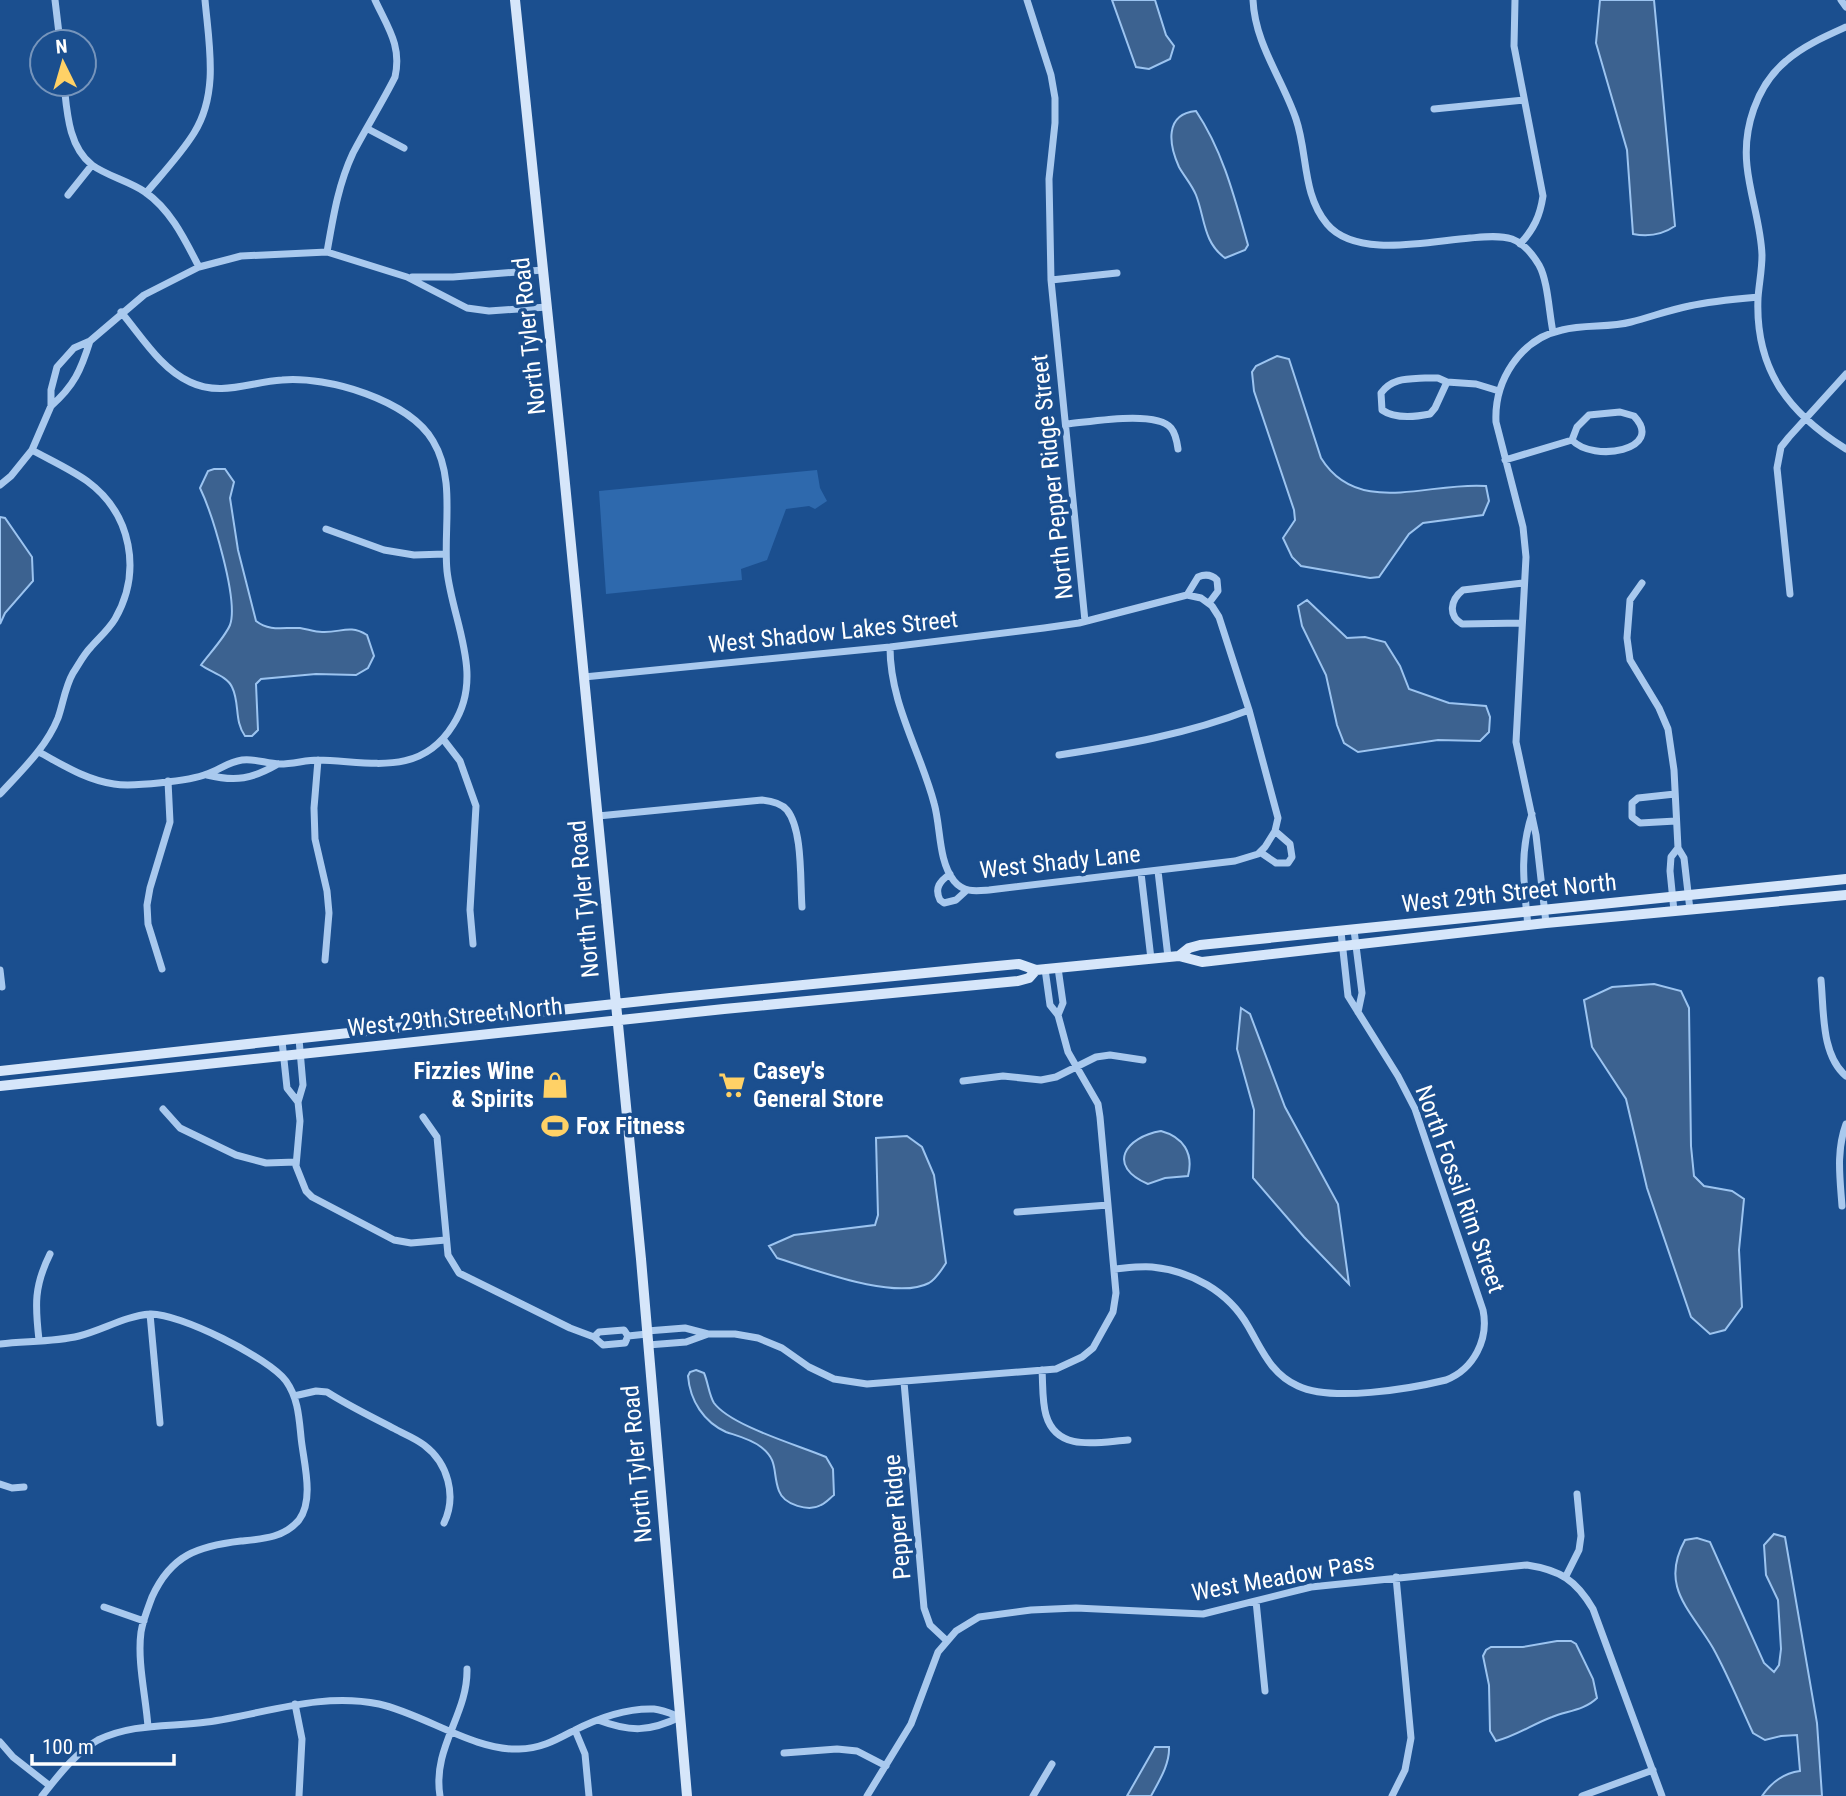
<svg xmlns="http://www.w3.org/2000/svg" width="1846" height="1796" font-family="'Roboto Condensed',sans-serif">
  <rect width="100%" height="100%" fill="#1b4f8f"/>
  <!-- green -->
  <path fill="#2e69ad" d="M817,470L820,488L827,501L815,509L809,506L786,509L767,560L741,569L742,580L606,594L599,491Z"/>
  <!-- water -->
  <path fill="#3c6290" stroke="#9cc4f0" stroke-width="2" d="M1112,0H1155L1166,35L1174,46L1170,59L1149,69L1136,67Z
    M1600,0H1654L1675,226C1662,235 1649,237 1633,234L1627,150L1596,43Z
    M1196,111C1223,151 1235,199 1248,245L1245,250L1225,258C1203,242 1205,218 1196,195C1192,185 1184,176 1179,167C1169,145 1164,114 1196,111Z
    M1277,356L1289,359L1321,458C1358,518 1430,481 1486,486L1489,501L1483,515L1423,523L1409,534L1379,577L1370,578L1301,566L1292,557L1283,538L1295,520L1294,510L1254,391L1252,372L1256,366Z
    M214,469H225L234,482L230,498L238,550L256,621C270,632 284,627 300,628C307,629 315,632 322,632C341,633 349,624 367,635L374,656L368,668L356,675L316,674L261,679L256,684L258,730L252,736H245C234,721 240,703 232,687C227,676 210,672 201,665C209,654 225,637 230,625C239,600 212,513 200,488L208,471Z
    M0,517L5,518L32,557L33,581L5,613L0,624Z
    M1307,600L1347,638L1365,637L1385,642L1400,666L1409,689L1449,703L1486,706L1490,717L1489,732L1480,741L1438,740L1358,752L1344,743L1337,725L1326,675L1302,626L1298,606Z
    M1654,984L1681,991L1689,1008L1691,1146L1694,1176L1704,1186L1732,1191L1744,1199L1739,1250L1742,1307L1725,1330L1710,1334L1691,1317L1647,1188L1626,1099L1592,1047L1584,1000L1612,987Z
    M1241,1008L1250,1014L1285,1107L1338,1204L1349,1284L1304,1237L1253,1178L1254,1110L1237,1049Z
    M1161,1131C1183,1137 1194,1153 1188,1176L1165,1178L1148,1184C1106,1166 1125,1137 1161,1131Z
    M907,1136L922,1147L934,1175L946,1263C941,1271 936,1279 929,1283C895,1301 813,1269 777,1258L769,1246L794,1235L875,1225L878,1215L876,1138Z
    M696,1370L704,1373C708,1382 709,1395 714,1403C731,1426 798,1445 826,1457L833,1469L834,1495C830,1498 826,1503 821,1505C809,1512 784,1505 779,1491C772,1472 779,1461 761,1447C751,1439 738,1436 726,1432C704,1422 690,1401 688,1376L690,1372Z
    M1774,1534L1785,1537L1817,1723L1822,1796H1762C1771,1783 1784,1773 1800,1771L1797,1735L1781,1736L1765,1740L1753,1733C1740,1705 1728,1675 1713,1648C1691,1610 1659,1587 1685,1540L1697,1538L1710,1542L1764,1663L1774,1672L1779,1665L1781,1649L1778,1600L1766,1575L1764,1545Z
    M1557,1641H1571L1576,1644L1593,1679L1597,1698C1585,1710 1567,1711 1552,1717C1533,1724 1516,1736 1496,1741L1490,1731L1489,1685L1483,1656L1486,1650L1491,1647H1523Z
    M1155,1747H1169C1170,1764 1159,1781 1151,1796H1127Z"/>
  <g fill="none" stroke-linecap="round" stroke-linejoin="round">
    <!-- street -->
    <path stroke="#a9c9ee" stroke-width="7" d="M55,0L60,42
      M1027,0L1051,75L1055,98V123L1049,179L1051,280L1085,621
      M1253,0C1255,44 1282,78 1296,119C1308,154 1302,194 1327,224C1356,259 1430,241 1470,238C1483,237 1499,235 1512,239C1523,243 1533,255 1539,265C1548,281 1549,313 1553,332
      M1515,0L1514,46L1543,196C1540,216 1534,229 1520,244
      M1841,0L1846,7
      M1846,27C1826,36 1803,46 1786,61C1756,86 1743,129 1747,166C1750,196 1761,225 1762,255C1762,270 1759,284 1758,298C1755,369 1788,413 1846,449
      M64,84C67,111 68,146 92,165C107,176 129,181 145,192C171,210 185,240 199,267
      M1434,109L1524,100
      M368,129L404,148
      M146,193C162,174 181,154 194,133C219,93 209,45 205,0
      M68,195L92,165
      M327,252C333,218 338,185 353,153C366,128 382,103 395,77C402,46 388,28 375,0
      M412,277H453L543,270
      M1051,280L1117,273
      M1425,378H1438L1447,382L1435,408L1430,414C1415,417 1395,419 1382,410L1381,393C1392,378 1407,379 1425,378Z
      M1447,382L1476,384L1499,391
      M51,406C74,386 81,370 90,341
      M1620,412L1634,416C1666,450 1593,463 1572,440L1577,427L1589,415Z
      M1067,424C1090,422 1156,410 1171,428C1176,434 1177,442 1178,449
      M1505,460L1572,440
      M0,485L11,476L32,450L51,406V390L57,367L74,348L90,341L144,295L199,267L241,256L327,252L407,277L467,308L489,311L547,307
      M326,529L384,550L414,555L445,554
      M1642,583L1630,600L1627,638L1630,660L1659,708L1668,729L1674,770L1678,848L1684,858L1690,910
      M1790,594L1777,468L1781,447L1789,437L1846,374
      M1187,595L1198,577C1205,574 1211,574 1217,580L1218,591L1209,603
      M1522,623L1462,624C1448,616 1450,600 1463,590L1523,583
      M584,677L890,647L1044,628L1079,623L1187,595L1201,598L1212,606L1219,617L1249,710L1278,818L1275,831L1265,847L1258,854L1235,861L989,890C976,891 964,893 954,881C938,861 941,827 934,803C920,750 890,704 890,647
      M443,739L460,761L476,806L470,910L473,944
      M39,752C63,765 86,780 114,784C132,787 190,781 207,774C219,770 228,762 242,760C255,758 267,764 280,764C293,764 306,760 318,760C369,761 420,778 453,725C485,676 453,623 447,571C443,529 456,479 433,441C409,400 328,376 282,380C250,382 221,397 190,382C161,369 142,337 121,312
      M1059,755C1123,745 1188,734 1249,710
      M318,760L314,808L315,839L327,891L329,913L325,960
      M207,775C236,782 252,779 278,764
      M0,794C21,771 46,748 58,718C63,704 65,687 73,673C79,664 84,654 91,647C99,638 109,629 115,619C142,572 132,514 87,481C70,469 50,460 32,450
      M1675,794L1638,798L1632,803V817L1640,823L1676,821
      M598,816L762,800C772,801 781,803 787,810C803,830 800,881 802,907
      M1260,852L1276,863H1288L1292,857L1290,844L1275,831
      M1158,871L1168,957
      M1141,873L1151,959
      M950,874C940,881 934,888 940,900L944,903L956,900L967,890
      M1674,911L1670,871L1671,857L1678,848
      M1546,923L1536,835L1516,742L1526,557L1523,527L1496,422C1494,381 1520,339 1562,330C1585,324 1609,328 1631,322C1651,317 1669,310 1689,306C1711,301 1735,299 1758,297
      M1528,926C1524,885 1519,854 1532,814
      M1354,930L1362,993L1358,1012
      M162,969L148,924L147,905L150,888L170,822L168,781
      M0,970L2,987
      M1821,980C1824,1011 1821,1055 1846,1076
      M1058,1015L1063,1003L1058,968
      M299,1039L303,1085L298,1102L300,1121L296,1166L306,1191L312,1197L394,1240L411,1243L446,1240
      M282,1041L287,1088L298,1102
      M963,1081L1003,1076L1041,1080L1056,1077L1096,1057L1110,1055L1143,1060
      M163,1109L180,1128L236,1155L266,1163L296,1162
      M423,1117L437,1137L448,1255L459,1273L570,1328L594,1337
      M1842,1206C1840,1178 1836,1151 1846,1124
      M1017,1212L1108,1205
      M1114,1269C1126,1268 1140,1266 1152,1267C1191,1271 1228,1291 1248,1326C1262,1350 1271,1374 1298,1386C1332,1402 1409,1389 1446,1380C1474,1369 1489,1339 1483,1310L1415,1109L1398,1076L1348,996L1341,932
      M150,1314L160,1423
      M647,1331L685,1328L708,1334H735L758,1338L782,1348L809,1367L834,1379L867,1384L1056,1369L1082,1357L1093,1348L1113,1312L1116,1293L1100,1117L1098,1104L1068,1052L1058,1015L1050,1005L1045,969
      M628,1336L625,1343L603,1345L594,1337L599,1332L624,1330L628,1336L647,1334
      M39,1340C35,1305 34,1286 50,1254
      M0,1344C26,1341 54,1342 79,1336C103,1330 125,1316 150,1314C179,1313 269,1358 286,1381C298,1398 299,1417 301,1437C303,1460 315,1499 299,1520C284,1538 262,1539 241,1541C198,1546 171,1555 152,1597C148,1608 143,1620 141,1632C137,1662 146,1697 148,1727
      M648,1345L686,1342L708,1334
      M1042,1370C1043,1385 1042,1401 1046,1415C1057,1453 1099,1442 1128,1440
      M904,1382L924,1608L930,1625L946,1640
      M294,1396L316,1391L327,1392C349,1406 372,1417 395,1429C404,1434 415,1438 424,1445C448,1463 457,1496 444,1523
      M0,1484L12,1488L24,1487
      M1566,1576L1579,1550L1581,1536L1577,1494
      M1256,1601L1265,1691
      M104,1607L144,1621
      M295,1704L302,1739L299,1796
      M598,1720C630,1732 649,1732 680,1717
      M575,1730L585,1754L589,1796
      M0,1742L13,1757L50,1786
      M784,1753L837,1749L857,1751L886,1766
      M42,1796C58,1776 75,1753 98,1740C132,1723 171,1727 207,1722C265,1714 319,1692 379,1704C424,1714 474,1751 519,1749C540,1749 556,1740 573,1731C598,1718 626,1708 654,1709C663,1710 672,1714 680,1717
      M440,1796C432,1747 468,1715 467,1669
      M867,1796L911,1724L938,1652L956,1631L979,1617L1031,1610L1076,1608L1203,1614L1311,1587L1527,1565C1560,1570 1576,1580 1593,1609L1662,1796
      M1033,1796L1052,1764
      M1392,1796L1405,1770L1411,1738L1396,1577
      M1582,1796L1653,1770"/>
    <!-- secondary -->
    <path stroke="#d6e6fa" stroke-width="10" d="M515,0L562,453L641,1259L687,1796
      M1179,956L1189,948L1200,945L1846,879
      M0,1071L670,998L976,968L1019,964L1036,970L1179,956L1202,962L1546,923L1846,895
      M0,1086L724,1009L1018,981L1029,978L1036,970"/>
  </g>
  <!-- icons -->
  <defs>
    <symbol id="shop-bare" viewBox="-9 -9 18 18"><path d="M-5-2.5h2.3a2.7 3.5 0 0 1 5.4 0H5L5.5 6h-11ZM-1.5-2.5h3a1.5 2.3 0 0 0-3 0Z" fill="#ffd166" stroke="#1b4f8f" stroke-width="2.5" paint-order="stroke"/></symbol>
    <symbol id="supermarket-bare" viewBox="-9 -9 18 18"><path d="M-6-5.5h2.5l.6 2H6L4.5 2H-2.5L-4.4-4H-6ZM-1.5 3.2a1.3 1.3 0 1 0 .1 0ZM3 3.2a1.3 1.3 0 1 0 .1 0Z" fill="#ffd166" stroke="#1b4f8f" stroke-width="2.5" paint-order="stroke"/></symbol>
    <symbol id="stadium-bare" viewBox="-9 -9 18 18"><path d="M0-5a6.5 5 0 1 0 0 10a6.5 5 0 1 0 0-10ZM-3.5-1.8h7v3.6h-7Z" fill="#ffd166" stroke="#1b4f8f" stroke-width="2.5" paint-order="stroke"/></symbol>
  </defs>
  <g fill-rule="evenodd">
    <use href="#shop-bare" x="536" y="1066" width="38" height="38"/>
    <use href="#supermarket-bare" x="713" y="1066" width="38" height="38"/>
    <use href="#stadium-bare" x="536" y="1107" width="38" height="38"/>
  </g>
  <g text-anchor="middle" stroke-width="7" stroke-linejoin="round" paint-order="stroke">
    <!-- street labels -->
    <g font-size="24" fill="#fff" stroke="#1b4f8f">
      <text transform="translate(529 336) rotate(-96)" y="8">North Tyler Road</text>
      <text transform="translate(1052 477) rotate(-96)" y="8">North Pepper Ridge Street</text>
      <text transform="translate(833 632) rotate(-6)" y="8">West Shadow Lakes Street</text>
      <text transform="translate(1060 862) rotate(-6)" y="8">West Shady Lane</text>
      <text transform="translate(1509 893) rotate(-6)" y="8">West 29th Street North</text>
      <text transform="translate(584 899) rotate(-95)" y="8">North Tyler Road</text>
      <text transform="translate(455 1017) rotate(-6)" y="8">West 29th Street North</text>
      <text transform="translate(1460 1189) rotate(70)" y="8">North Fossil Rim Street</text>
      <text transform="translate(637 1464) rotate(-95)" y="8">North Tyler Road</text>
      <text transform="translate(897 1517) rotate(-95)" y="8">Pepper Ridge</text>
      <text transform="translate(1283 1577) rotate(-10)" y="8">West Meadow Pass</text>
    </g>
    <!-- poi labels -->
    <g font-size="24" font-weight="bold" fill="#fff" stroke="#1b4f8f" text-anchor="start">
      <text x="534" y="1079" text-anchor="end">Fizzies Wine<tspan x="534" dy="28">&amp; Spirits</tspan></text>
      <text x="753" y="1079">Casey's<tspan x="753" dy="28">General Store</tspan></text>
      <text x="576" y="1134">Fox Fitness</text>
    </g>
  </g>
  <!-- north arrow -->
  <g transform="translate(63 63) rotate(355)"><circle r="33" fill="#1b4f8f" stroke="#7695bc" stroke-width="2"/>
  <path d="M0-5L12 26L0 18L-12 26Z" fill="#ffd166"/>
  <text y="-10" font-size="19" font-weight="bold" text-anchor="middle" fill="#ffffff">N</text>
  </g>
  <!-- scale -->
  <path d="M32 1754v10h142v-10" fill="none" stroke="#ffffff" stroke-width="3.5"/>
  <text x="42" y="1754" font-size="21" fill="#ffffff" stroke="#1b4f8f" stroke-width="5" paint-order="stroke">100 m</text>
</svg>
